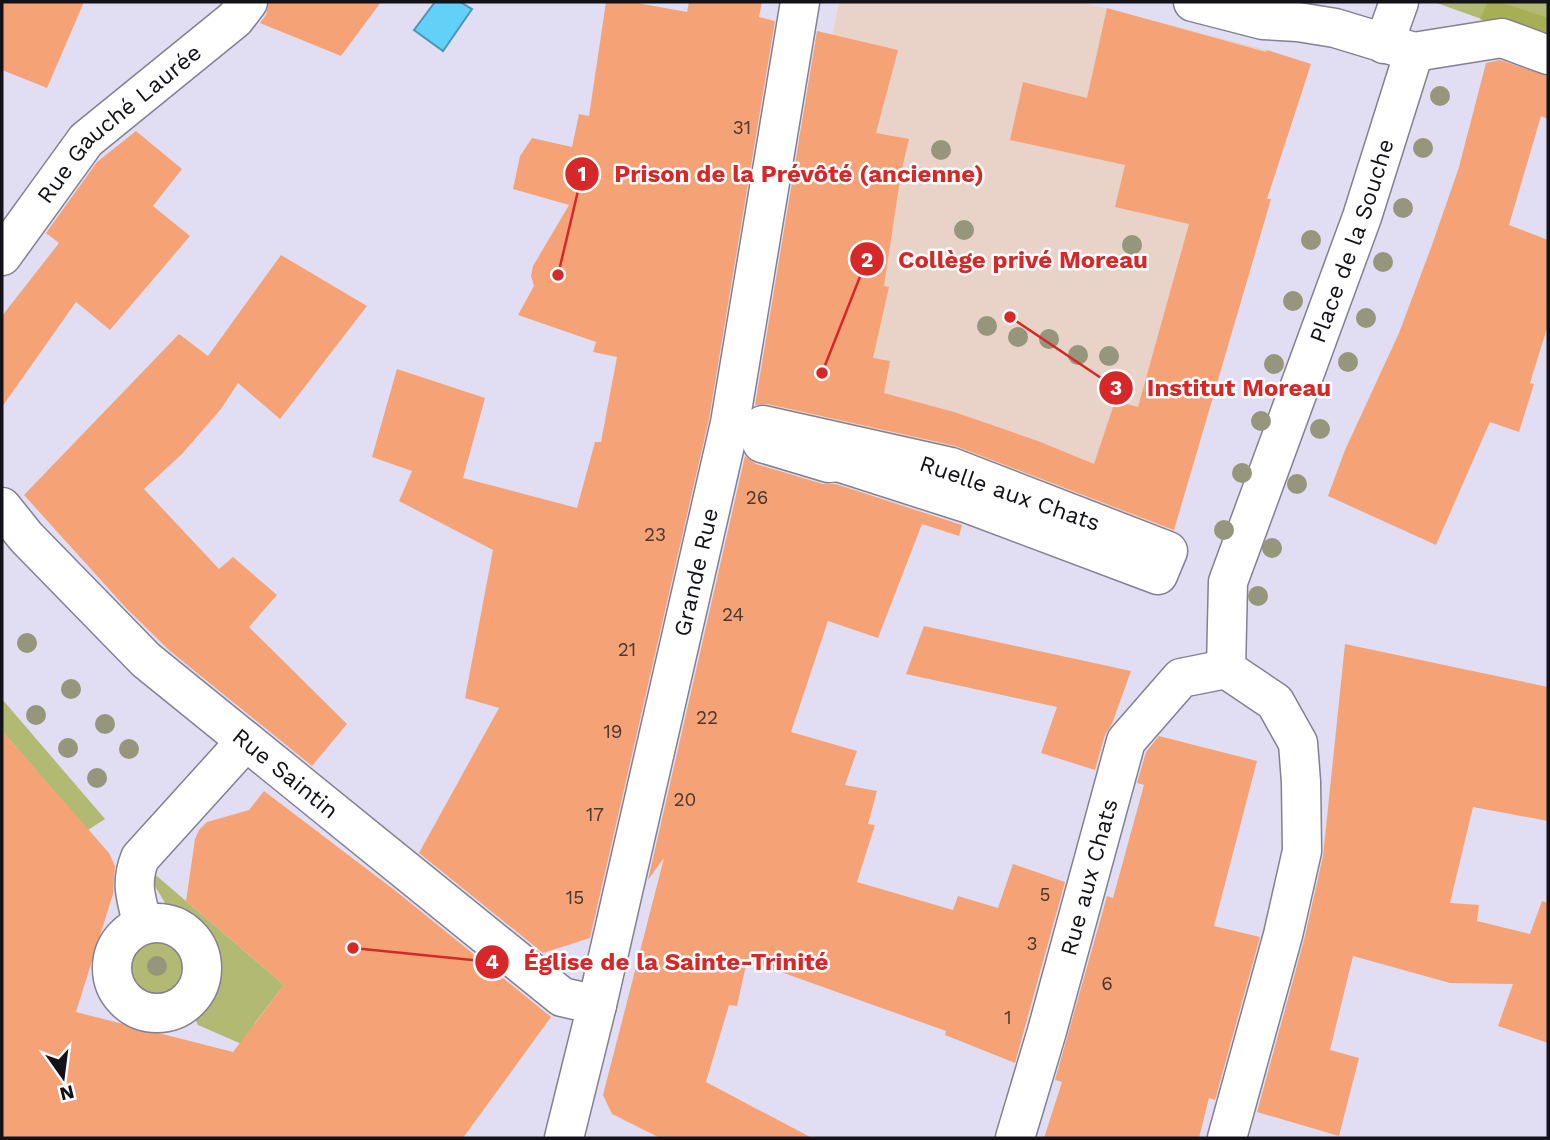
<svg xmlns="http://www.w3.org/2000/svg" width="1550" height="1140" font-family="'Work Sans',sans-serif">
  <rect width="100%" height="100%" fill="#e1def3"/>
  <!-- education -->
  <path fill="#e9d2c7" d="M839,2H1081L1267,50L1311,64L1267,198L1271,199L1168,551L763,425L794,242Z"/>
  <!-- green -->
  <path fill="#b2b973" d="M1434,2H1548V43Z
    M2,699L105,819L88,830L2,731Z
    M151,871L284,985L254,1024L403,1136L401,1138H387L353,1103L246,1046L198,1025L193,1015C200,1007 210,999 213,988C224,951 209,918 170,911L153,883Z
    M128 967a29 29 0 1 1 58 0a29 29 0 1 1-58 0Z"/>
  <!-- forest -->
  <path fill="#a7af55" d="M1488,2H1500L1548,18V43L1480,19Z"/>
  <!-- water -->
  <path fill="#61d1f7" stroke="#4998b4" stroke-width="2" d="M435,2H460L472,9L443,51L414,30Z"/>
  <!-- building -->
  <path fill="#f5a376" d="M2,2H84L47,88L2,70Z
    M269,2H381L341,56L260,23L266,15Z
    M606,2H632L687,12L689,2H762L759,17L775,21L709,419L590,938L543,953L419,853L499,708L465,698L493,550L399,501L412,471L372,457L397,369L485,398L463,478L577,508L595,442H601L617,357L593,352L596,342L518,315L534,286L531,276L533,266L569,205L513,189L520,156L532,138L572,147L579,114L589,116Z
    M1107,8L1266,52L1267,50L1311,64L1267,199H1271L1174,530L956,446L768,404L755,405L817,31L898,50L876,133L909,139L901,173L884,286L889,287L873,358L890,361L884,393L954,412L1038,441L1094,464L1115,401L1138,407L1189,224L1115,207L1125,165L1010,140L1023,82L1087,98Z
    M1500,60L1548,76V119L1541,116L1509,225L1548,240V325L1530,383L1534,384L1519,432L1490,422L1436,545L1328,496L1345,450L1399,333L1432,245L1459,167L1486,63Z
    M136,131L182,169L153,206L190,236L110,330L76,302L2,407V316L59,243L46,233L97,162Z
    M281,255L367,306L280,419L238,383L221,409L182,454L144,489L219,569L233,557L277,595L249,627L347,724L312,766L170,651L126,608L24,495L179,334L208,356Z
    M745,456L756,464L823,484H836L962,525L959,536L922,524L878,638L828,621L791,732L857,751L845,785L877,791L868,824L875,825L857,882L953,910L958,896L998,908L1013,864L1065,882L1015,1063L945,1035L946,1031L747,960L737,1006L729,1005L706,1082L812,1138H660L612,1114L603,1095L664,858L648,880Z
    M924,626L1131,671L1112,724L1105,735L1095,770L1041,753L1057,707L906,674Z
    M1345,644L1548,687V821L1473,807L1450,903L1479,905L1477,921L1530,934L1542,901L1548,903V1043L1498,1026L1513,984L1450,983L1353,956L1330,1050L1359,1058L1339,1136L1257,1112L1304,940L1323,856Z
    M2,731L109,853L115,866L113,894L76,1012L233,1052L284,985L186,901L195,839L199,830L207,822L249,810L264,791L397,892L551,1017L463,1138H2Z
    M1159,736L1257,761L1214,926L1260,937L1215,1100L1209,1098L1199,1138H1044L1062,1082L1055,1080L1107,896L1113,898L1144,785L1137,783L1146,752Z"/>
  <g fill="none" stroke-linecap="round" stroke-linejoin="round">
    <defs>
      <g id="minor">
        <path d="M1193,2L1263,20L1298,22L1335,28L1414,52L1502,38L1548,55"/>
        <path d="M1384,44L1399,2"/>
        <path id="s1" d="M2,256L86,140L235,19L248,2"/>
        <path d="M763,425L951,467L1168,551L1158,575L969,504L838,462L829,463L762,443Z"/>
        <path id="s2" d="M2,507L26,537L146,660L562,997L597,1005"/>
        <path id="s3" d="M1226,669L1228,582L1362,217L1414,52"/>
        <path d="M1226,669L1275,702L1298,743L1301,782L1302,851L1283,935L1227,1138"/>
        <circle cx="157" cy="968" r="45"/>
        <path d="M143,925C136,899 130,883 140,858L246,741"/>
        <path id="s4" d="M564,1138L597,1005L730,423L800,2"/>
        <path id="s5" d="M1015,1138L1047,1031L1126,741L1181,678L1226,669"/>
      </g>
    </defs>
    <!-- minor casing -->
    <use href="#minor" stroke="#828092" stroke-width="41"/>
    <!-- minor -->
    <use href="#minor" stroke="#fff" stroke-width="38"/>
  </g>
  <!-- trees -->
  <g fill="#95967c">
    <circle cx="1440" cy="96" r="10"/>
    <circle cx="1423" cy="148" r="10"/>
    <circle cx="941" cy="150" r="10"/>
    <circle cx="1403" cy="208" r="10"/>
    <circle cx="964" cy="230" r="10"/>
    <circle cx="1311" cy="240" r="10"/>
    <circle cx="1132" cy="245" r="10"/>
    <circle cx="1383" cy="262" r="10"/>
    <circle cx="1293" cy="301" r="10"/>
    <circle cx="1366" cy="318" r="10"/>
    <circle cx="987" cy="326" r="10"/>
    <circle cx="1018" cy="337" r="10"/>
    <circle cx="1049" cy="339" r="10"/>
    <circle cx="1078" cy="355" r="10"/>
    <circle cx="1109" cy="356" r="10"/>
    <circle cx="1348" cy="362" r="10"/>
    <circle cx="1274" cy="364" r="10"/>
    <circle cx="1261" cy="421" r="10"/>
    <circle cx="1320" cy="429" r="10"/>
    <circle cx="1242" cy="473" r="10"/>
    <circle cx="1297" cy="484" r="10"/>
    <circle cx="1224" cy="530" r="10"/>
    <circle cx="1272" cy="548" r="10"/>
    <circle cx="1258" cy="596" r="10"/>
    <circle cx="27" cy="643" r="10"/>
    <circle cx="71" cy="689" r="10"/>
    <circle cx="36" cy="715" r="10"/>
    <circle cx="105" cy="724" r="10"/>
    <circle cx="68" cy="748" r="10"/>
    <circle cx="129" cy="749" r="10"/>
    <circle cx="97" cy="778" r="10"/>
    <circle cx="157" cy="966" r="10"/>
  </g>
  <g text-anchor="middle" stroke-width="5" stroke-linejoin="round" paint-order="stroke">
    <!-- number labels -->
    <g font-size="19" fill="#4b3630">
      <text x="742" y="134">31</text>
      <text x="757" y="504">26</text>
      <text x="655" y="541">23</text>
      <text x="733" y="621">24</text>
      <text x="627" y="656">21</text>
      <text x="707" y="724">22</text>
      <text x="613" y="738">19</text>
      <text x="685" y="806">20</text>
      <text x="595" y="821">17</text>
      <text x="1045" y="901">5</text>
      <text x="575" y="904">15</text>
      <text x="1032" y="950">3</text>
      <text x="1107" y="990">6</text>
      <text x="1008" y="1024">1</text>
    </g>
    <!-- street labels -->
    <g font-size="23" fill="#121218" stroke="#fff">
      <text dy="8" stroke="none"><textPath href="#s1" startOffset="178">Rue Gauché Laurée</textPath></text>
      <text dy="8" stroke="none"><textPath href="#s3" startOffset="450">Place de la Souche</textPath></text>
      <text transform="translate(1010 493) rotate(19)" y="8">Ruelle aux Chats</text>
      <text dy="8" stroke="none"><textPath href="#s4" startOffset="581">Grande Rue</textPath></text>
      <text dy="8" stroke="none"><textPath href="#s2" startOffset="390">Rue Saintin</textPath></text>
      <text dy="8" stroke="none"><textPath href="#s5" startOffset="271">Rue aux Chats</textPath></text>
    </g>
  </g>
  <!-- callouts -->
  <path fill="none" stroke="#d62828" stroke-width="2.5" d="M558 275L582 174M822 373L867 259M1010 317L1116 388M353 948L492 962"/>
  <g fill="#d62828" stroke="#fff" stroke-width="2.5">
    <circle cx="558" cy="275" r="7"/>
    <circle cx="822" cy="373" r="7"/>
    <circle cx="1010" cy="317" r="7"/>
    <circle cx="353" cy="948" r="7"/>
    <circle cx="582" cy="174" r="18"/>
    <circle cx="867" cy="259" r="18"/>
    <circle cx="1116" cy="388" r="18"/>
    <circle cx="492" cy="962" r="18"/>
  </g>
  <g font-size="21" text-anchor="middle" font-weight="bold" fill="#fff">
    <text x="582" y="181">1</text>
    <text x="867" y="267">2</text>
    <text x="1116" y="395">3</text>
    <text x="492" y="969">4</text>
  </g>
  <g font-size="24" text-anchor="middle" font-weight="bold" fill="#d62828" stroke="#fff" stroke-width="5" stroke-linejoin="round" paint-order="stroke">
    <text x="799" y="182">Prison de la Prévôté (ancienne)</text>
    <text x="1023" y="268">Collège privé Moreau</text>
    <text x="1239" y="396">Institut Moreau</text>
    <text x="676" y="970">Église de la Sainte-Trinité</text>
  </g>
  <!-- border -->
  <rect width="1550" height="1140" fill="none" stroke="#121218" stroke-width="7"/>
  <!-- north arrow -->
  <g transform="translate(63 1077) rotate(166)" stroke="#ffffff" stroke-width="5" paint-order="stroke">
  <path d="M0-5L12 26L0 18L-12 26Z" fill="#121218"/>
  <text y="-10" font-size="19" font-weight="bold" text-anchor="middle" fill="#121218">N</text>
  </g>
</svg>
